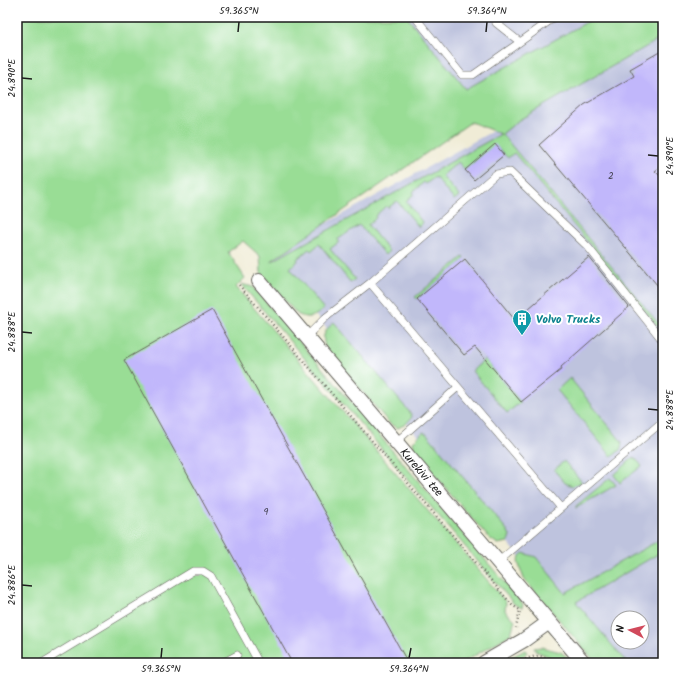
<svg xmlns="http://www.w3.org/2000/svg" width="680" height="680" font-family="Kalam,sans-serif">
  <rect width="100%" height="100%" fill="#fff"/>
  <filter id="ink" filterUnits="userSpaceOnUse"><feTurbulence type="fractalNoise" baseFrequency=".025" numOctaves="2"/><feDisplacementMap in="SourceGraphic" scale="8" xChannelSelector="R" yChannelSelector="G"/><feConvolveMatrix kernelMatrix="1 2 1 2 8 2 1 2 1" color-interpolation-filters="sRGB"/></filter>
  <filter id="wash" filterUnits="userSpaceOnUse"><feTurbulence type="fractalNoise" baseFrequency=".012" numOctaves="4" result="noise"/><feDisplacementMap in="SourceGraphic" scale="16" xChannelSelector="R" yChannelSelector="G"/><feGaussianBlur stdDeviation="0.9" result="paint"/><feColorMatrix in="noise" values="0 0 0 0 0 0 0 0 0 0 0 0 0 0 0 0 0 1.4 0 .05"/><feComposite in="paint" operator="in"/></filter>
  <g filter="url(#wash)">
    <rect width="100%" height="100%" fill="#f0ecd6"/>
    <!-- industrial -->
    <path fill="#bec3de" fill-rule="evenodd" d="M407,17H663V663H610L266,257L498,128ZM618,618H642V642H618Z"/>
    <!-- green -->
    <path fill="#99dd95" stroke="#5a7c58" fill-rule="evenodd" d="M17,17H407L466,89L596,17H663V37L519,120L502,134L663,329V333L514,153L508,158L495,145L465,170L458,162L442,176L459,196L454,200L435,177L426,184L424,182L413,192L414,194L406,201L423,223L419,227L397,201L388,208L386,206L375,216L376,218L368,225L389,251L385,255L359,225L337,240L339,242L330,249L355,279L351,283L319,244L311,251L309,249L297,259L298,261L290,268L324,309C314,317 309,320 297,314L261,273L260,256L243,241L228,252L245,278L236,287L506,602L505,611L515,620L511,634L462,663H17ZM471,122L501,134L271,262V261Z
      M463,257L465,259L417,299L415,297Z
      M241,284L253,287L523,604L522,608L514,604Z
      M334,322L411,414L412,417L406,424L398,428L390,424L326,349C321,336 324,331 334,322Z
      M485,359L521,402L507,413L472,371Z
      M570,378L622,442L621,449L612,457L557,390Z
      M423,432L427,434L507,530L510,535L508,542L498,544L489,538L414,451L413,442Z
      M634,457L642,466L620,483L614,475Z
      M564,461L582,482L573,486L565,483L554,470Z
      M610,478L616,485L576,508V506Z
      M663,538V551L576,602L627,663H596L524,579L518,562L520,556L523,553L536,557L565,593Z
      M541,647L561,652L574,663H563L536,651L534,648Z
      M525,650L527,652C521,660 511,663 501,663Z"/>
    <g id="blocks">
      <!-- building -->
      <path fill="#c1b7fb" d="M663,50V165L655,171L663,179V292L539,145L584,105L634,76L630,69Z
        M495,144L504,155L474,180L465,170Z
        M589,257L629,307L561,367L562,369L521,402L475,347L464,355L417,299L465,259L515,320Z
        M212,310L408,663H292L124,360Z"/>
    </g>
  </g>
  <g filter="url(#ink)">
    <use href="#blocks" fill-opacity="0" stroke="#66655d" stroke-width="1"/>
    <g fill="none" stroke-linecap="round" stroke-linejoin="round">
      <defs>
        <path id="service" d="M415,17L462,75H473L520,42
          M496,23L520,42L555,17
          M370,283L561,508
          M306,337L325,318L370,283L496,174L510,172L588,247L663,341
          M396,442L458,387
          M498,562L663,421
          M42,663L193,571H203L211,576L259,663
          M222,663L237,655"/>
        <g id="minor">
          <path id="s1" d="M259,281L584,663"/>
          <path d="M484,663L524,640L549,622"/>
        </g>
      </defs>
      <!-- service casing -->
      <use href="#service" stroke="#66655d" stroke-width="8"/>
      <!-- minor casing -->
      <use href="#minor" stroke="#66655d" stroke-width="16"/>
      <!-- path -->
      <path stroke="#66655d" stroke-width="2.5" stroke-dasharray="1 3" stroke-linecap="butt" d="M239,285L512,605L520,610L516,628
        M518,663C535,654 541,654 559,663"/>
      <!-- service -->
      <use href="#service" stroke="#fff" stroke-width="7"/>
      <!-- minor -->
      <use href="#minor" stroke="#fff" stroke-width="14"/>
    </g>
  </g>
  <!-- ticks -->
  <path fill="none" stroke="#1c1c1c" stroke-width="1.5" d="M238,32L239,22M486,32L487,22M22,78L32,79M648,155L658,156M22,332L32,333M648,409L658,410M22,585L32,586M161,658L162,648M409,658L411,648"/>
  <!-- icons -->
  <defs>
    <symbol id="building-pin" viewBox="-11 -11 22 30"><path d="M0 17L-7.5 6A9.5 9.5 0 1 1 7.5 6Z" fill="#0f9aa8" stroke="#fff"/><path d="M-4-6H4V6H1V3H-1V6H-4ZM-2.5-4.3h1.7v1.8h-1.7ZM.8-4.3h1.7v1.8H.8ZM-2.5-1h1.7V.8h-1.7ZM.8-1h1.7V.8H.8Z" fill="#fff"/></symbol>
  </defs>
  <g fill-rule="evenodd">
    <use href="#building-pin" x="511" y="308" width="22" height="30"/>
  </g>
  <g text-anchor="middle" stroke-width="4" stroke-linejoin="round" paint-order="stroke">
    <!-- number labels -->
    <g font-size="10" fill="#454354">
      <text x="611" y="179">2</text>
      <text x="266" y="515">9</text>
    </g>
    <!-- culture labels -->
    <g font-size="12" font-weight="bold" fill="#0d838f" stroke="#fff" text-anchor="start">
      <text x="536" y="323">Volvo Trucks</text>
    </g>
    <!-- street labels -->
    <g font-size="12" fill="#1c1c1c" stroke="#fff">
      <text dy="4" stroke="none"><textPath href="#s1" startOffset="251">Kurekivi tee</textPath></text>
    </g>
  </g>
  <!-- margin -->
  <rect width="680" height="680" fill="none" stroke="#fff" stroke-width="44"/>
  <!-- north arrow -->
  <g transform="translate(630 630) rotate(277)"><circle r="19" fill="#ffffff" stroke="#a4a4a4"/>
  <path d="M0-3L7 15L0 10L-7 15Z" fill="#d1495b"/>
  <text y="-6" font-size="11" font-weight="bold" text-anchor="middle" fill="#1c1c1c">N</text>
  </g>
  <rect x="22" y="22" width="636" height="636" fill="none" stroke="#1c1c1c" stroke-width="1.5"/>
  <g font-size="10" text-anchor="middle" fill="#1c1c1c">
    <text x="239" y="14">59.365°N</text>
    <text x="487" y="14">59.364°N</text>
    <text transform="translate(11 78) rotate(-90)" y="4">24.890°E</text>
    <text transform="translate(669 156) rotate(-90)" y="4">24.890°E</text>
    <text transform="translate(11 332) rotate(-90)" y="4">24.888°E</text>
    <text transform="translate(669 410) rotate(-90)" y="4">24.888°E</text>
    <text transform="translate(11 585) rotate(-90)" y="4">24.886°E</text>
    <text x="161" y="672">59.365°N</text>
    <text x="409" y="672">59.364°N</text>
  </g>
</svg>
